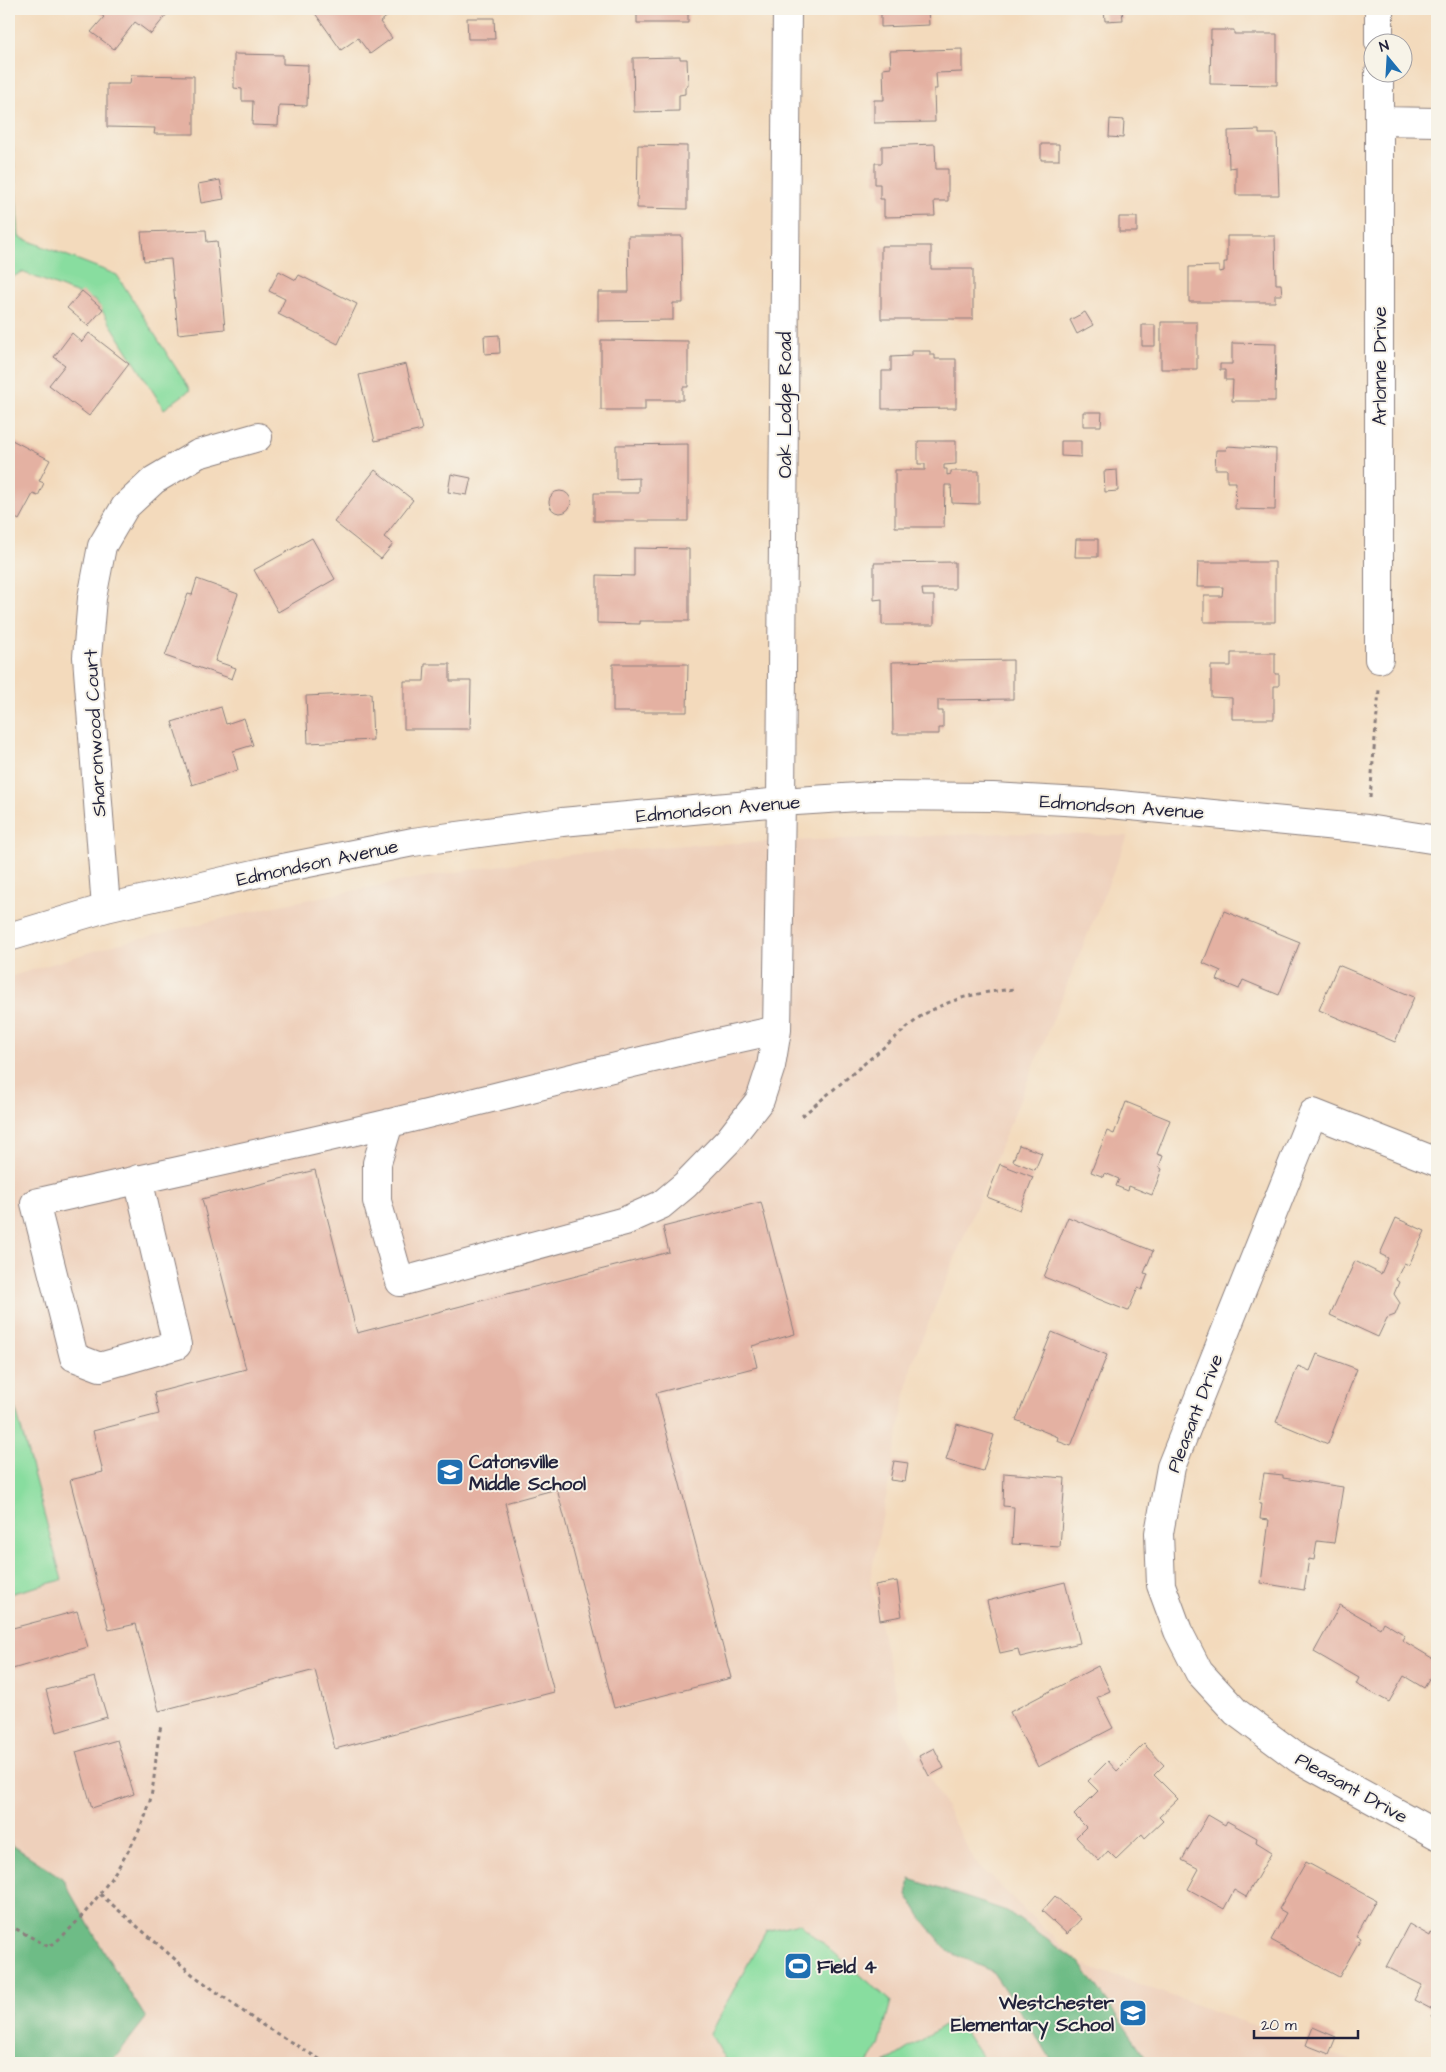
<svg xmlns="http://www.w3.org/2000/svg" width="1446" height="2072" font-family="'Architects Daughter',sans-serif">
  <rect width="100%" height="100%" fill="#f7f3e8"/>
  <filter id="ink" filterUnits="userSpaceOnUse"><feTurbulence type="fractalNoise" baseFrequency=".02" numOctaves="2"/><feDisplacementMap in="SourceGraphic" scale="10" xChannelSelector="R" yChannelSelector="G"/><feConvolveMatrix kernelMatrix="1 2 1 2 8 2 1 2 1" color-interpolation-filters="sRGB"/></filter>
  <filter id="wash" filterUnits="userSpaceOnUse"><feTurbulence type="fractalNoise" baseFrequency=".0096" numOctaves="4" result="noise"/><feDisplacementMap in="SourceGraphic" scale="20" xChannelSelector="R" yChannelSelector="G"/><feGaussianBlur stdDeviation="1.12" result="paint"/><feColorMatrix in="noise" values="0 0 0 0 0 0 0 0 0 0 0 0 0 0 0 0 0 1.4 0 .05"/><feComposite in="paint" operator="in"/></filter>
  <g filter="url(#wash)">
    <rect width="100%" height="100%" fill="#f3dabc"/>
    <!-- built -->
    <path fill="#eed0bb" d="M1004,833L1128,836L912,1363L870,1580L904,1729L975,1862L1080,1963L1358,2063H111L146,2018L9,1942V977L117,944L270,907L418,878L567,855L684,845Z"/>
    <!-- green -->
    <path fill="#88dd9f" stroke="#55806d" d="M9,92L19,237L117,275L190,390L164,409L96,301L22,272L9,279Z
      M9,1384L62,1580L9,1594Z
      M799,1923L891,2001L879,2046L868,2063H727L710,2033L766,1931Z
      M955,2018L986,2063H885Z"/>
    <!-- forest -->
    <path fill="#6ebc86" stroke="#486f60" d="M9,1843L62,1878L107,1957L146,2018L111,2063H9Z
      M910,1879L1007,1911L1080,1963L1150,2063H1054L992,1971L949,1952L922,1919L907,1895Z"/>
    <g id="blocks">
      <!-- building -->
      <path fill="#e4b1a2" d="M93,9H171L151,34L135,22L114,49L91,32L104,17Z
        M312,9H397L380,22L392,38L370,54L358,38L341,50Z
        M637,9H688V23H637Z
        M881,9H928L929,25L881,27Z
        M1104,9H1122L1123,20L1105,21Z
        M467,18H494L495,39H468Z
        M1211,30H1234V34H1277V85L1210,84Z
        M962,49V72L936,73L937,89H934L935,122L874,123V100H884L883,68L891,67L890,51Z
        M234,54L283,55V64L308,65L307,106L279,105L278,126L252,125L253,101H242V89L234,88Z
        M680,57V59H687L688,86L685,87V94L679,95V111L634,112L633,58Z
        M131,75L194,76V134H154L155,128L107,127V84H130Z
        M1110,119L1124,120L1123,138L1109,137Z
        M1259,130V134H1277L1279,195H1236V167L1229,168L1228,131Z
        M935,144L936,169H948V201H934L935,216L884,217V199H880V184H875V163H882V146Z
        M1041,144H1059V160H1041Z
        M638,145L687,146V209L637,208Z
        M220,180L224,199L201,203L198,184Z
        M1119,217H1137V232H1119Z
        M206,230L207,242L217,241L225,329L178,334L171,259L144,261L141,232Z
        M628,236H682L683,303H673V320L598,321V292H629Z
        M1227,236H1275L1276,284H1281L1282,295H1275V302H1189V267L1219,266V272L1224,271V262H1227Z
        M881,246H931V269H973V319H881Z
        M279,271L296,280L299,275L357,304L338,344L278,314L285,299L269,291Z
        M82,291L103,309L88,326L67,308Z
        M1085,312L1093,325L1077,334L1070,320Z
        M1161,322H1197V369H1161Z
        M1142,325H1155V346H1142Z
        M72,333L82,342L89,333L129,364L89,416L49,385L65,365L54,357Z
        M499,335L500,353L485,354L484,336Z
        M601,340L688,341V387H683V400H645V410H601Z
        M1232,343L1276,344L1275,401H1232L1233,380H1225V370H1220V364H1232Z
        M911,351H930V355H935V359H956V408L882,409V371H891V357L911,356Z
        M406,364L422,430L375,441L359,375Z
        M1083,412H1102L1101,426H1083Z
        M10,439L50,460L39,481L44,483L38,496L33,494L19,520L9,514Z
        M918,441H956V464L944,465V469H947V475L951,474V471H979V504L952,503L951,485H945L944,527H895V470H925V464H918Z
        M1061,441H1081V457L1061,456Z
        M688,444V521H594V493H639V478L616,479V445Z
        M1227,446L1276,449L1275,510L1235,509L1236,482H1227V469H1215L1216,450H1226Z
        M375,470L413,500L384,537L393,544L381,559L334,522Z
        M1117,470L1118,491L1105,492L1104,471Z
        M451,474L471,478L467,495L448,492Z
        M549 502a11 11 0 1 1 22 0a11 11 0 1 1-22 0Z
        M312,538L335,579L278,612L254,570Z
        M1076,539H1098V557H1075Z
        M634,548L689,549V621H640V624L597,623V575L634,576Z
        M955,562V589H922L923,596H934V625H882V599L874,600V563Z
        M1198,562H1275V622H1204V596H1222L1223,587H1197Z
        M197,579L238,594L215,661L236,668L232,679L165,656L188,594L192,595Z
        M1231,653H1275V674H1279V686H1274V719H1232V698L1211,697V666H1231Z
        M1013,660V699L938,700V711H943V728H939V734H893L892,662Z
        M425,664H450V681H471L470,729H404V681H424Z
        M613,664H688L687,712H613Z
        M371,693L373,740L308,743L306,696Z
        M221,707L226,724L244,718L253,745L233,751L238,770L192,785L172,722Z
        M1224,911L1300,942L1279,995L1243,980L1239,989L1217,980L1221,971L1203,963Z
        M1338,965L1414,997L1395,1042L1319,1010Z
        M1126,1102L1170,1120L1157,1154L1163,1156L1159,1167L1162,1169L1152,1195L1129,1186L1128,1191L1116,1186L1119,1179L1105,1173L1104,1177L1091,1172L1107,1131L1114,1134Z
        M1019,1145L1042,1153L1035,1170L1013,1161Z
        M1000,1164L1033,1177L1020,1210L987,1197Z
        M315,1170L357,1333L669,1252L663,1227L761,1202L795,1334L752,1346L757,1367L656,1393L731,1678L614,1708L557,1489L505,1503L554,1692L335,1749L315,1670L159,1711L136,1624L109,1630L70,1480L103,1472L93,1431L159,1414L154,1393L246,1369L202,1199Z
        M1068,1217L1153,1251L1144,1273L1148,1274L1142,1290L1138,1288L1128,1311L1044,1277Z
        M1396,1218L1425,1231L1409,1265L1404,1263L1396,1280L1399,1282L1394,1294L1400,1303L1395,1315L1387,1318L1378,1337L1330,1315L1355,1261L1381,1274L1388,1258L1380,1254Z
        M1052,1332L1107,1355L1071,1446L1057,1441L1058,1437L1016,1420Z
        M1317,1354L1357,1369L1328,1444L1276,1422L1298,1366L1310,1371Z
        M957,1424L994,1435L983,1471L946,1460Z
        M894,1461L908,1463L905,1482L890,1480Z
        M1004,1473L1065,1478L1060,1547L1012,1544L1014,1507L1003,1506Z
        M1264,1473L1283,1475V1478L1343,1487L1334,1543L1317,1541L1314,1560L1309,1559L1304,1590L1261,1583L1269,1520L1260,1519L1262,1504H1259Z
        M897,1581L902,1616L880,1620L875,1585Z
        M1065,1582L1080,1643L1020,1657L1018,1649L1000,1653L987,1601Z
        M1340,1605L1380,1628L1383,1622L1405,1635L1402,1640L1437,1661V1666L1424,1688L1404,1676L1389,1702L1356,1684L1359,1678L1314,1652Z
        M77,1611L88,1647L9,1670V1629Z
        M1098,1666L1110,1691L1097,1697L1113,1728L1038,1767L1010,1712Z
        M95,1677L107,1717L57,1732L46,1690Z
        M117,1740L134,1794L92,1808L76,1752Z
        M1144,1744L1164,1765L1154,1775L1178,1799L1159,1817L1163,1821L1145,1838L1142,1834L1116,1859L1108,1851L1099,1861L1076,1837L1086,1827L1074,1815L1098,1791L1088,1781L1108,1761L1117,1771Z
        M934,1748L944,1768L929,1776L919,1756Z
        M1208,1815L1225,1825L1227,1821L1257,1838L1256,1842L1272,1852L1246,1897L1234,1890L1224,1909L1188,1889L1199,1869L1182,1860Z
        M1306,1862L1376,1900L1356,1936L1361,1938L1339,1977L1271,1940L1286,1913L1279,1909Z
        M1055,1896L1081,1919L1067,1934L1042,1911Z
        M1409,1924L1430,1936L1431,1933L1437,1936V2020L1432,2017L1435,2011L1414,2000L1422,1985L1386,1967Z
        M1313,2027L1336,2037L1329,2054L1306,2045Z"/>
    </g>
  </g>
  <g filter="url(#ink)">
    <use href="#blocks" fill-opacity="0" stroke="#8a7e7c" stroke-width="1"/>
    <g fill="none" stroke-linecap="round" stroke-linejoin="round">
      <defs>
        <path id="minor" d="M1379,42V9
          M1379,72V659
          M1379,121L1437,122
          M106,908L87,657L92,598L102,546L125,507L154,480L198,454L258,437
          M9,937L106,908L263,872L413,842L562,822L781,802L874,796L993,797L1100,803L1367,829L1437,840
          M389,1123L377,1163V1201L400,1282L625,1221L661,1205L685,1185L728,1141L760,1100L771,1066L777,1030
          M1437,1162L1313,1113L1171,1467L1159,1533L1161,1585L1178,1631L1199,1672L1236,1712L1299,1759L1437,1835
          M138,1179L177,1345L100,1367L74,1357L35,1203C153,1176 272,1151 390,1123C519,1092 647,1057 777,1030L781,802L787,9"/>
      </defs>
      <!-- minor casing -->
      <use href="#minor" stroke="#8a7e7c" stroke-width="30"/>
      <!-- path -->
      <path stroke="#8a7e7c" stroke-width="3" stroke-dasharray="4 4" stroke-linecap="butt" d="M1370,798L1379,690
        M802,1116L921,1016C954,997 979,992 1016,989
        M100,1894L192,1974L259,2023L326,2063
        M9,1925L49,1947C85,1922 140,1844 150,1801C156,1776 155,1750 161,1726"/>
      <!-- minor -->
      <use href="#minor" stroke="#fff" stroke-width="28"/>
    </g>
  </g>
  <!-- icons -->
  <defs>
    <symbol id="school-square" viewBox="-11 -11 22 22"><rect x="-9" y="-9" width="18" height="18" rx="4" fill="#1f6fb2" stroke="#f7f3e8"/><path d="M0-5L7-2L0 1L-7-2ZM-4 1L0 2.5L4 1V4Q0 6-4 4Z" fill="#fff"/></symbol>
    <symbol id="stadium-square" viewBox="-11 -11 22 22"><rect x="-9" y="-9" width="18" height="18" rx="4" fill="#1f6fb2" stroke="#f7f3e8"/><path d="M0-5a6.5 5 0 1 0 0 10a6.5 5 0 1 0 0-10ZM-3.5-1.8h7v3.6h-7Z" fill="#fff"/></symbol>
  </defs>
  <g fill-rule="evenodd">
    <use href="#school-square" x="434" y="1456" width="32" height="32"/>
    <use href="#stadium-square" x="782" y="1950" width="32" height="32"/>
    <use href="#school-square" x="1117" y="1997" width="32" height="32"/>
  </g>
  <g text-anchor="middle" stroke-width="4" stroke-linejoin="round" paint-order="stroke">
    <!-- street labels -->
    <g font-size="19" fill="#22223b" stroke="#f7f3e8">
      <text transform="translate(1379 366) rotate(-90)" y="7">Arlonne Drive</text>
      <text transform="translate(784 405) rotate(-90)" y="7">Oak Lodge Road</text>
      <text transform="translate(94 733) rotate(-93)" y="7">Sharonwood Court</text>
      <text transform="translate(1122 806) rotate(4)" y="7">Edmondson Avenue</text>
      <text transform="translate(718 808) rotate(-5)" y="7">Edmondson Avenue</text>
      <text transform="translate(317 862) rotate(-12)" y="7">Edmondson Avenue</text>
      <text transform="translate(1194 1413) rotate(-69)" y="7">Pleasant Drive</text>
      <text transform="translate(1352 1787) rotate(29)" y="7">Pleasant Drive</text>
    </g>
    <!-- poi labels -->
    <g font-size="19" font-weight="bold" fill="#22223b" stroke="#f7f3e8" text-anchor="start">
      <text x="469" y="1468">Catonsville<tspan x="469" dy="22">Middle School</tspan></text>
      <text x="817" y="1973">Field 4</text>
      <text x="1114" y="2009" text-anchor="end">Westchester<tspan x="1114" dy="22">Elementary School</tspan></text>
    </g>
  </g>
  <!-- margin -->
  <rect width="1446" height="2072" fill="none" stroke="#f7f3e8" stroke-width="30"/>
  <!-- north arrow -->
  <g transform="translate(1388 58) rotate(342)"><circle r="24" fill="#f7f3e8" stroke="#a29fa3"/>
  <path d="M0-4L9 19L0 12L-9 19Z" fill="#1f6fb2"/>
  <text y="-8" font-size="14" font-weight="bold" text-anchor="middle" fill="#22223b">N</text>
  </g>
  <!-- scale -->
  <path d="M1254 2030v8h104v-8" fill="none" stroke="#22223b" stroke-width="2.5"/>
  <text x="1261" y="2030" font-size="15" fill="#22223b" stroke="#f7f3e8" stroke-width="4" paint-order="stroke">20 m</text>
</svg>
